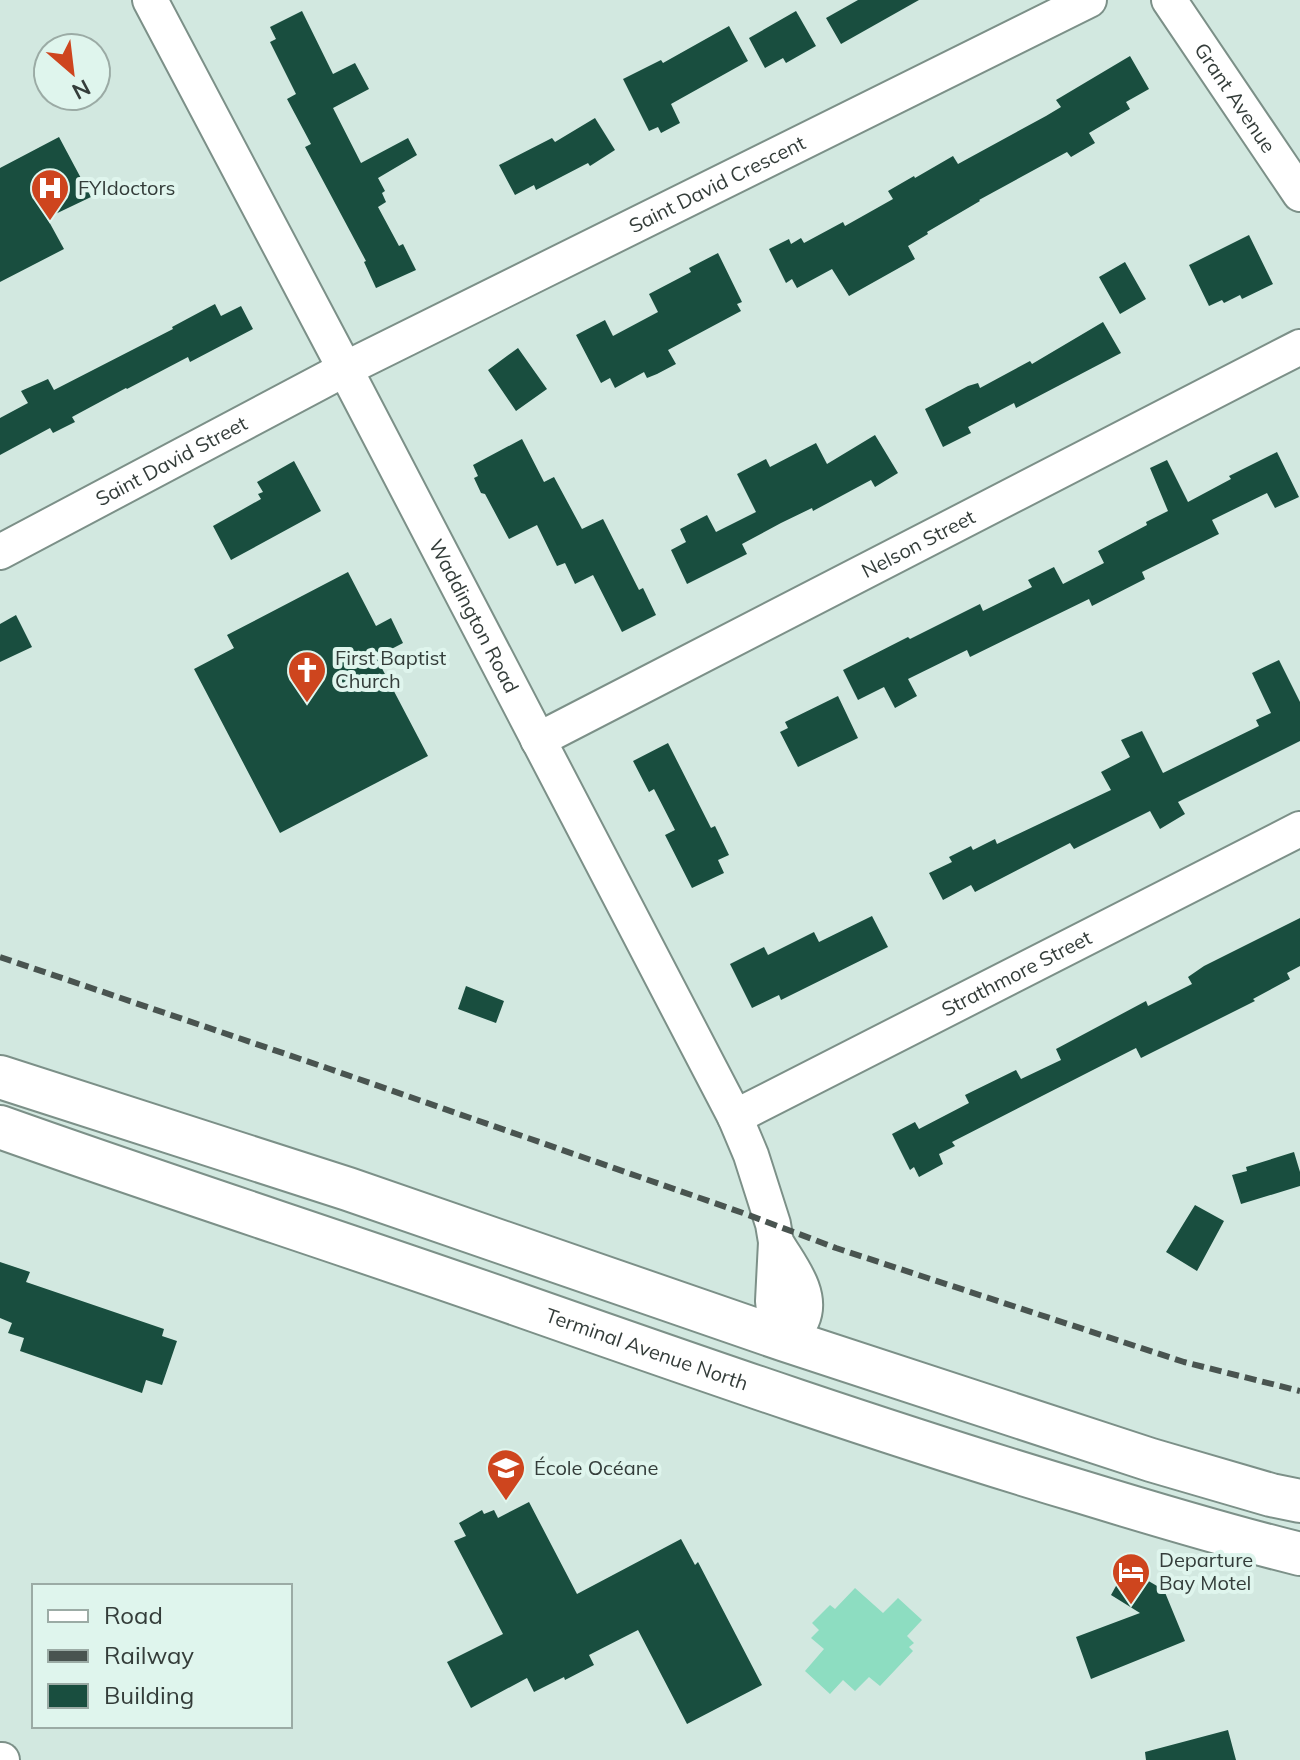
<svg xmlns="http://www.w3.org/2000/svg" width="1300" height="1760" font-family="Mulish,sans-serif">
  <rect width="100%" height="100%" fill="#d2e8e0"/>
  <!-- green -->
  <path fill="#8dddc1" d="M855,1588L883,1613L898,1598L922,1620L907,1636L914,1643L909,1647L913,1651L880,1686L869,1677L855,1691L843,1680L830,1694L805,1671L824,1649L811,1638L819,1630L812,1623L830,1605L835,1609Z"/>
  <!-- building -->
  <path fill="#194e3f" d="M858,0H919L841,44L826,18Z
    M302,11L333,74L355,63L369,89L333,108L361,163L408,138L417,155L378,178L385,191L382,193L386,202L378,207L399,246L403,244L416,270L376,288L364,262L366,261L305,147L311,144L287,99L296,94L270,42L276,39L270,27Z
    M796,11L816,46L786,63L783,58L765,68L749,38Z
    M729,26L748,61L671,104L680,123L661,133L658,127L649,131L623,79L661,60L663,63Z
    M1130,56L1149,89L1126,102L1130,109L1089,133L1095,143L1071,157L1067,152L979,200L980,201L927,232L928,234L908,246L915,259L849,296L832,269L797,288L792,279L786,283L769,249L789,239L791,244L801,238L804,243L843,222L845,226L893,199L888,191L914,176L915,178L953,156L958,164L1046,116L1061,107L1056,100Z
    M595,118L615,150L590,166L588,163L536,190L534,185L515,195L499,165L552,138L555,142Z
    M59,137L91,197L47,218L64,249L0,282V168Z
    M1249,235L1273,284L1242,299L1240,295L1224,303L1222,300L1209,306L1189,265Z
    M718,253L742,302L737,304L741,311L668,350L676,364L657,374L647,378L644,372L615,388L610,378L601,383L576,335L605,320L613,336L658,312L649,294L691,272L689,268Z
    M1125,262L1146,299L1120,314L1099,277Z
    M215,304L221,316L241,306L253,329L190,362L188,357L127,389L126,388L72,417L75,422L53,433L50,428L0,455V418L28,403L21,391L48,379L54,390L173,329L172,327Z
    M1103,322L1121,353L1016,408L1014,403L968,427L971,433L943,447L925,409L968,386L978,383L980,388L1030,361L1032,364Z
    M518,348L547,389L516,411L488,370Z
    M875,435L898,473L875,487L871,480L813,511L812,508L781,523L742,544L747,554L687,584L671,550L686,542L680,529L707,515L716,532L756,512L737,474L766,459L770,467L816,443L827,464Z
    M522,439L544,482L554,477L582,529L603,519L639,590L643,588L656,615L622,632L593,575L575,584L565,563L557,566L537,525L509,539L485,494L481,493L474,478L478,476L473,465Z
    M1277,452L1299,497L1275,508L1267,493L1212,520L1219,534L1142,572L1145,579L1092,606L1089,599L970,657L967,650L908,679L917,696L895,708L884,687L858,700L843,670L908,637L910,639L980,604L983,611L1032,587L1028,580L1054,567L1063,584L1104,563L1098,551L1147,525L1146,522L1168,511L1150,468L1167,460L1188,502L1231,479L1229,476Z
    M294,461L321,511L231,560L213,526L261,499L258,494L263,492L257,482Z
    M348,572L376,626L391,618L403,643L376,657L428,756L280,833L194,669L234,648L227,635Z
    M16,615L32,647L0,662V624Z
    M1279,660L1300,702V741L1178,802L1185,814L1160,829L1150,811L1074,849L1070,843L975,892L971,885L943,900L929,873L952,862L949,857L971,846L973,850L995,839L997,844L1111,790L1101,772L1130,757L1121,740L1142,731L1163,773L1259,726L1256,720L1271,713L1252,673Z
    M838,696L858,738L798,767L780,732L788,728L785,722Z
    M668,743L711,828L715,826L729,855L718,860L724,873L692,888L665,835L675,830L654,789L649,792L633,761Z
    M872,916L888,947L781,1000L779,995L752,1008L730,964L764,947L768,955L814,932L819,942Z
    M1300,918V966L1287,973L1290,979L1253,999L1255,1001L1141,1058L1136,1048L952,1142L955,1146L939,1154L943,1164L919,1177L914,1167L910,1170L892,1134L915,1122L919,1129L969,1103L965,1095L1016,1070L1021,1079L1061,1060L1056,1049L1146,1001L1148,1006L1192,984L1188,977L1204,966Z
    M466,986L504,1001L496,1023L458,1009Z
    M1294,1152L1300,1172V1186L1241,1204L1232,1175L1247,1171L1246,1167Z
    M1195,1205L1224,1221L1197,1271L1166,1252Z
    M0,1262L30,1272L26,1282L164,1329L162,1336L177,1341L162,1385L146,1380L142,1393L20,1351L24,1338L8,1333L12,1323L0,1318Z
    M529,1502L577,1594L681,1539L695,1565L698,1562L762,1685L687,1724L638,1630L589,1655L594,1665L565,1680L564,1677L534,1692L527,1678L471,1708L447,1662L503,1634L454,1541L466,1536L459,1523L482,1510L484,1514L494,1510L498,1518Z
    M1126,1568L1164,1590L1185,1641L1091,1679L1076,1637L1140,1613L1111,1595Z
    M1228,1730L1236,1760H1146L1145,1752Z"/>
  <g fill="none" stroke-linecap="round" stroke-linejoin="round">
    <defs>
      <g id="minor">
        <path id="s1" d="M150,0L345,369L735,1117L751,1155L773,1224L776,1242L773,1301L775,1320L785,1340C790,1334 799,1328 802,1320C814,1293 789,1265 776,1242"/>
        <path id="s2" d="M1169,0L1300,194"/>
        <path id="s3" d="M0,552L345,369L1089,0"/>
        <path id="s4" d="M538,740L1300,347"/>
        <path id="s5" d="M735,1117L1300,829"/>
        <path d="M0,1760H2"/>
      </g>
      <g id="major">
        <path d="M0,1077L348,1189L785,1340L1151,1460L1271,1495L1300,1501"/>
        <path id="s6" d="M0,1127C171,1188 343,1243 514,1303C702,1369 891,1435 1082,1492C1154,1514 1227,1536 1300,1554"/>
      </g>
    </defs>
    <!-- minor casing -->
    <use href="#minor" stroke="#7c9088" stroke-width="38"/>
    <!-- major casing -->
    <use href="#major" stroke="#7c9088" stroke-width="46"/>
    <!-- minor -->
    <use href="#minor" stroke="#fff" stroke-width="34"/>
    <!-- major -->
    <use href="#major" stroke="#fff" stroke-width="42"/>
    <!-- rail -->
    <path stroke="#495450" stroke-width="6" stroke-dasharray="12 6" stroke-linecap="butt" d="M0,957L327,1068L743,1213L836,1248L1184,1362L1300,1391"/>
  </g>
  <!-- icons -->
  <defs>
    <symbol id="hospital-pin" viewBox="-11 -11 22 30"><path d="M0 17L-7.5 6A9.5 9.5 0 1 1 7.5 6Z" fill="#ce451e" stroke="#dff5ed"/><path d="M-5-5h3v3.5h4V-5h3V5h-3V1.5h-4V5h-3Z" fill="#fff"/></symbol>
    <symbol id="church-pin" viewBox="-11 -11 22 30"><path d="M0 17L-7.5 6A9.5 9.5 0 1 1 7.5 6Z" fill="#ce451e" stroke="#dff5ed"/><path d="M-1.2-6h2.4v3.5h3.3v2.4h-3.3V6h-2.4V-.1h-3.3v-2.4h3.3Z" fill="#fff"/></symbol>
    <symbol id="school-pin" viewBox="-11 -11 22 30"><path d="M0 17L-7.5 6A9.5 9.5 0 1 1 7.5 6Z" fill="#ce451e" stroke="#dff5ed"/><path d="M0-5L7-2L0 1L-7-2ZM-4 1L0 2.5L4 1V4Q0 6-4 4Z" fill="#fff"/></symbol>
    <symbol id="hotel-pin" viewBox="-11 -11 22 30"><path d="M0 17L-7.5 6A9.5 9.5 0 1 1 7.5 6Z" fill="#ce451e" stroke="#dff5ed"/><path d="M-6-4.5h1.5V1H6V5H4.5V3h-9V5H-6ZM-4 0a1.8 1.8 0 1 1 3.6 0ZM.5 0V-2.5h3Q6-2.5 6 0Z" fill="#fff"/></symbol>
  </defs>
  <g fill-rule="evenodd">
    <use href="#hospital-pin" x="28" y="166" width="44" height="60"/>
    <use href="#church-pin" x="285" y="648" width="44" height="60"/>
    <use href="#school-pin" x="484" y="1446" width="44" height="60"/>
    <use href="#hotel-pin" x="1109" y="1550" width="44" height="60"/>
  </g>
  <g text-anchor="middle" stroke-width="8" stroke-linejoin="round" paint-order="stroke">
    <!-- street labels -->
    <g font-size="20" fill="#343d3a" stroke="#dff5ed">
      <text dy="7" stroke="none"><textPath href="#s2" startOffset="118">Grant Avenue</textPath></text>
      <text dy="7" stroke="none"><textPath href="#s3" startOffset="806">Saint David Crescent</textPath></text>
      <text dy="7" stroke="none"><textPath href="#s3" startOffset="194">Saint David Street</textPath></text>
      <text dy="7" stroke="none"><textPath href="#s4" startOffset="428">Nelson Street</textPath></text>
      <text dy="7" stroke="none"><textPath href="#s1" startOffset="696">Waddington Road</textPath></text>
      <text dy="7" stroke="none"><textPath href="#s5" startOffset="316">Strathmore Street</textPath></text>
      <text dy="7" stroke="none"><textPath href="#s6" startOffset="684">Terminal Avenue North</textPath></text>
    </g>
    <!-- poi labels -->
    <g font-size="20" fill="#343d3a" stroke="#dff5ed" text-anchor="start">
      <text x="78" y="195">FYIdoctors</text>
      <text x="335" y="665">First Baptist<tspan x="335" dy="23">Church</tspan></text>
      <text x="534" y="1475">École Océane</text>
      <text x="1159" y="1567">Departure<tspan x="1159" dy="23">Bay Motel</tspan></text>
    </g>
  </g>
  <!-- legend -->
  <rect x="32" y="1584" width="260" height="144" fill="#dff5ed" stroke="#9baba5" stroke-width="2"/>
  <rect x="48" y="1610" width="40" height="12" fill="#ffffff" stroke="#9baba5" stroke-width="2"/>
  <text x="104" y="1624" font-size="24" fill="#343d3a">Road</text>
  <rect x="48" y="1650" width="40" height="12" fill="#495450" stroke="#9baba5" stroke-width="2"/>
  <text x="104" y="1664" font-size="24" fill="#343d3a">Railway</text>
  <rect x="48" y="1684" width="40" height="24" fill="#194e3f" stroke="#9baba5" stroke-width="2"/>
  <text x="104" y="1704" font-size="24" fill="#343d3a">Building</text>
  <!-- north arrow -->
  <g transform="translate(72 72) rotate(152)"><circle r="38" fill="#dff5ed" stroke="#9baba5" stroke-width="2"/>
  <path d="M0-6L14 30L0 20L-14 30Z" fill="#ce451e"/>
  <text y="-12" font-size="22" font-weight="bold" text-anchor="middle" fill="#343d3a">N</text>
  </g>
</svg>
